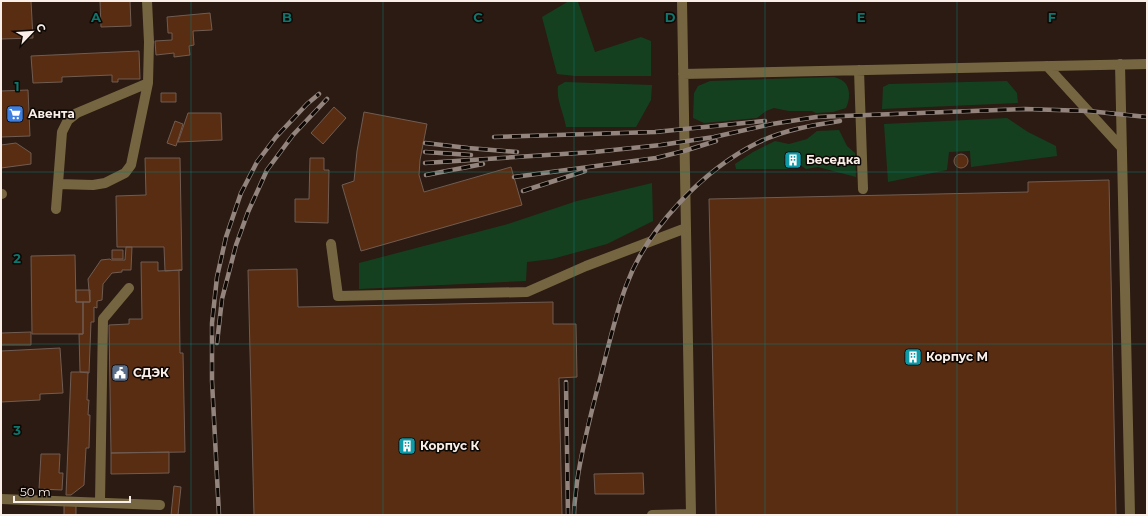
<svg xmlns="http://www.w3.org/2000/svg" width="1148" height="516" font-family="Montserrat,sans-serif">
  <rect width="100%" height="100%" fill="#2b1b12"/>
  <!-- green -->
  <path fill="#144020" d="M569,1H579L578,2L595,52L641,37L651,41V76H575L557,74L542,17Z
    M834,77C837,78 841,79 843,81C851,87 850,100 846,108L833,112L816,113L812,111H789L774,108L766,111L757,118L704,123L693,118L694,93L698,86L710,81Z
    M1007,81L1017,93L1018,103L882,109L883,87L889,84Z
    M565,82L652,85L651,100L636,127H566C564,114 556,100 558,86Z
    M1007,118L1028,132L1056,146L1057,156L971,167L970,151L949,152L947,170L888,182L884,124Z
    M839,130L847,146L855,153L856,177L818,167L806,169L799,164L787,169H736L735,164L753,152L775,141L789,144L807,139L817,131Z
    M652,183L653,221L607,244L552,259L527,262L526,281L359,289V263L508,224L577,201Z"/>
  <!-- building -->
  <path fill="#592d12" stroke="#705c52" d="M1,1H31L33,38L1,39Z
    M100,1H130L131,26L101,27Z
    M210,13L212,30L193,31L194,45L189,46L190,55L174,57V53L156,55L155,41L172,40V33H168L167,17Z
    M139,51L140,79H118V82H112V75L62,77V82L33,83L31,56Z
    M28,90L30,136L1,137V91Z
    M161,93H176V102H161Z
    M334,107L346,118L323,144L311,133Z
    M364,112L427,124L420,160L419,175L424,192L511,167L522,205L361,251L342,185L354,181L357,151Z
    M188,113H221L222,140L178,142Z
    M175,121L183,124L176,146L167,143Z
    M16,143L31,153V164L1,168V145Z
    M785 160a8 8 0 1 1 16 0a8 8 0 1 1-16 0Z
    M954 161a7 7 0 1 1 14 0a7 7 0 1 1-14 0Z
    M145,158H180L182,270L165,271L164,247H117L116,196L146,195Z
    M310,158H324V170H329L328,223L295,222V199H309Z
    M1109,180L1116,515H716L709,199L1028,192V182Z
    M126,247H132L131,270H122V272L112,273L103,284L102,300L97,301V308L94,307V322H91L89,373L80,372L79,334H83V302H90L88,279L101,260L110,259L111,260H125Z
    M112,250H123V259H112Z
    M75,255L76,302H83V334H32L31,256Z
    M141,262H158V271L182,270H179L180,353H183L185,452L111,453L109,325L129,324V319H142Z
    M297,269L298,307L553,302V324H576L577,377L559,378L562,515H254L248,270Z
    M76,290H90V302H76Z
    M31,332V345H1V333Z
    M60,348L63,393L40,394V400L1,402V351Z
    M71,372H88L87,400H89L88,415H90L89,448H86L84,485L71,495H66Z
    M169,452V473L111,474V453Z
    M41,454H60L59,473H63L62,490L39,489Z
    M643,473L644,494H595L594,474Z
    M174,486L181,487L178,515H171Z
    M64,505H76V515H64Z"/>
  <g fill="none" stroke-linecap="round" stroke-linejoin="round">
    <!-- minor -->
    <path stroke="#756641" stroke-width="10" d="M682,1L691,515
      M1120,64L1130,515
      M1047,66L1122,148
      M859,70L863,189
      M683,74L1147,64
      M58,184L93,185L105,183L125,173L131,165L148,83
      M1,194H2
      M56,209L62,132L68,120L77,113L148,83L149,42L147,1
      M331,244L338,296L527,292L586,266L686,228
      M1,499L160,505
      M100,502L103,319L129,288
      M652,515L691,514"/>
    <defs>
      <path id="rail" d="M494,137L655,132L765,121
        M425,143L468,148L517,152
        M425,152L471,155
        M425,163L594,152L661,145L714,137L772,124L816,117L1025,109L1088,111L1147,117
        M426,175L483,164
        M514,177L656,158L684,151L716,141
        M523,191L585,171
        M217,343L222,299L236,245L248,212L267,170L293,135L327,99
        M566,382L568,515
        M219,515L212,381V323L217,277L226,237L241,193L257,162L276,137L307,104L319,94
        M574,515C574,504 576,493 577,482C582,447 591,413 600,379C608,348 615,316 626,286C647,228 704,169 759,142C784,130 813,125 840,121"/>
    </defs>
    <!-- rail casing -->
    <use href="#rail" stroke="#93857e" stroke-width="4.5"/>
    <!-- rail -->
    <use href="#rail" stroke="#0e0805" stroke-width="3" stroke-dasharray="9" stroke-linecap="butt"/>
  </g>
  <!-- grid -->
  <path fill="none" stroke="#0f766e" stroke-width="1" stroke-opacity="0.55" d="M191,1V515M383,1V515M574,1V515M765,1V515M957,1V515M1,172H1147M1,344H1147"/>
  <!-- icons -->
  <defs>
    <symbol id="supermarket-square" viewBox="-11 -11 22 22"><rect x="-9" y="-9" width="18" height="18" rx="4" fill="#3f7fe0" stroke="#0e0805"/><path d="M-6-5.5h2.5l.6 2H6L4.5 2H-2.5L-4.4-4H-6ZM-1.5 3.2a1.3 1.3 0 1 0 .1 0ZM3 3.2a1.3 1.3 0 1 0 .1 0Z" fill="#fff"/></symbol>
    <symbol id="building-square" viewBox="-11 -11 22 22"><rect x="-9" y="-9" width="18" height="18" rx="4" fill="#0f9aa8" stroke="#0e0805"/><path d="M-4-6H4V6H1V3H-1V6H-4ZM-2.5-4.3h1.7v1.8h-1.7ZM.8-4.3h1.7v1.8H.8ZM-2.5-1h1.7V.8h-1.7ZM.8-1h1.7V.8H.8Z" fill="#fff"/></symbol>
    <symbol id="civic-square" viewBox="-11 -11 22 22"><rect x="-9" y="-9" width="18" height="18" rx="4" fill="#5c6f8a" stroke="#0e0805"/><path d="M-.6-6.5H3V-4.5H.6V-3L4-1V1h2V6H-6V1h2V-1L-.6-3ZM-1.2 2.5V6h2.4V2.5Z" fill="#fff"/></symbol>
  </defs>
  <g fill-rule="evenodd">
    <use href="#supermarket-square" x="5" y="104" width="20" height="20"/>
    <use href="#building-square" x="783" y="150" width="20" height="20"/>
    <use href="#building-square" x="903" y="347" width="20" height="20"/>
    <use href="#civic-square" x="110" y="363" width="20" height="20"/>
    <use href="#building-square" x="397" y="436" width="20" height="20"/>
  </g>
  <g text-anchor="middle" stroke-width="3" stroke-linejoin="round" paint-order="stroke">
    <!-- poi labels -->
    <g font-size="12" font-weight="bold" fill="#faeee8" stroke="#0e0805" text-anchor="start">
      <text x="28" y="118">Авента</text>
      <text x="806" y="164">Беседка</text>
      <text x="926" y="361">Корпус М</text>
      <text x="133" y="377">СДЭК</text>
      <text x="420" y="450">Корпус К</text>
    </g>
  </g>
  <g font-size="13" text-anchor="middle" font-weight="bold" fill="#0f766e" stroke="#0e0805" stroke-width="3" stroke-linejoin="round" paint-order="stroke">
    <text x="96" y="22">A</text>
    <text x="287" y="22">B</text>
    <text x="478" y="22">C</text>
    <text x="670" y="22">D</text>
    <text x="861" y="22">E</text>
    <text x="1052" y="22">F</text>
    <text x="17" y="91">1</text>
    <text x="17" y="263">2</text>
    <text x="17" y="435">3</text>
  </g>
  <!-- border -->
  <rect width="1148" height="516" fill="none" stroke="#faeee8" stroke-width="4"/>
  <!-- north arrow -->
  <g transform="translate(32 32) rotate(65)" stroke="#0e0805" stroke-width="3" paint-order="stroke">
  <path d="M0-3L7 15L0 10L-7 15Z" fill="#faeee8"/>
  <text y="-6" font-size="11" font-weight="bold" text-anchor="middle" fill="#faeee8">С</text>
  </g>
  <!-- scale -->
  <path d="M14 496v6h116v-6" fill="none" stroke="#faeee8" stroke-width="2"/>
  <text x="20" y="496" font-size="12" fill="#faeee8" stroke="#0e0805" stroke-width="3" paint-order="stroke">50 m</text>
</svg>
